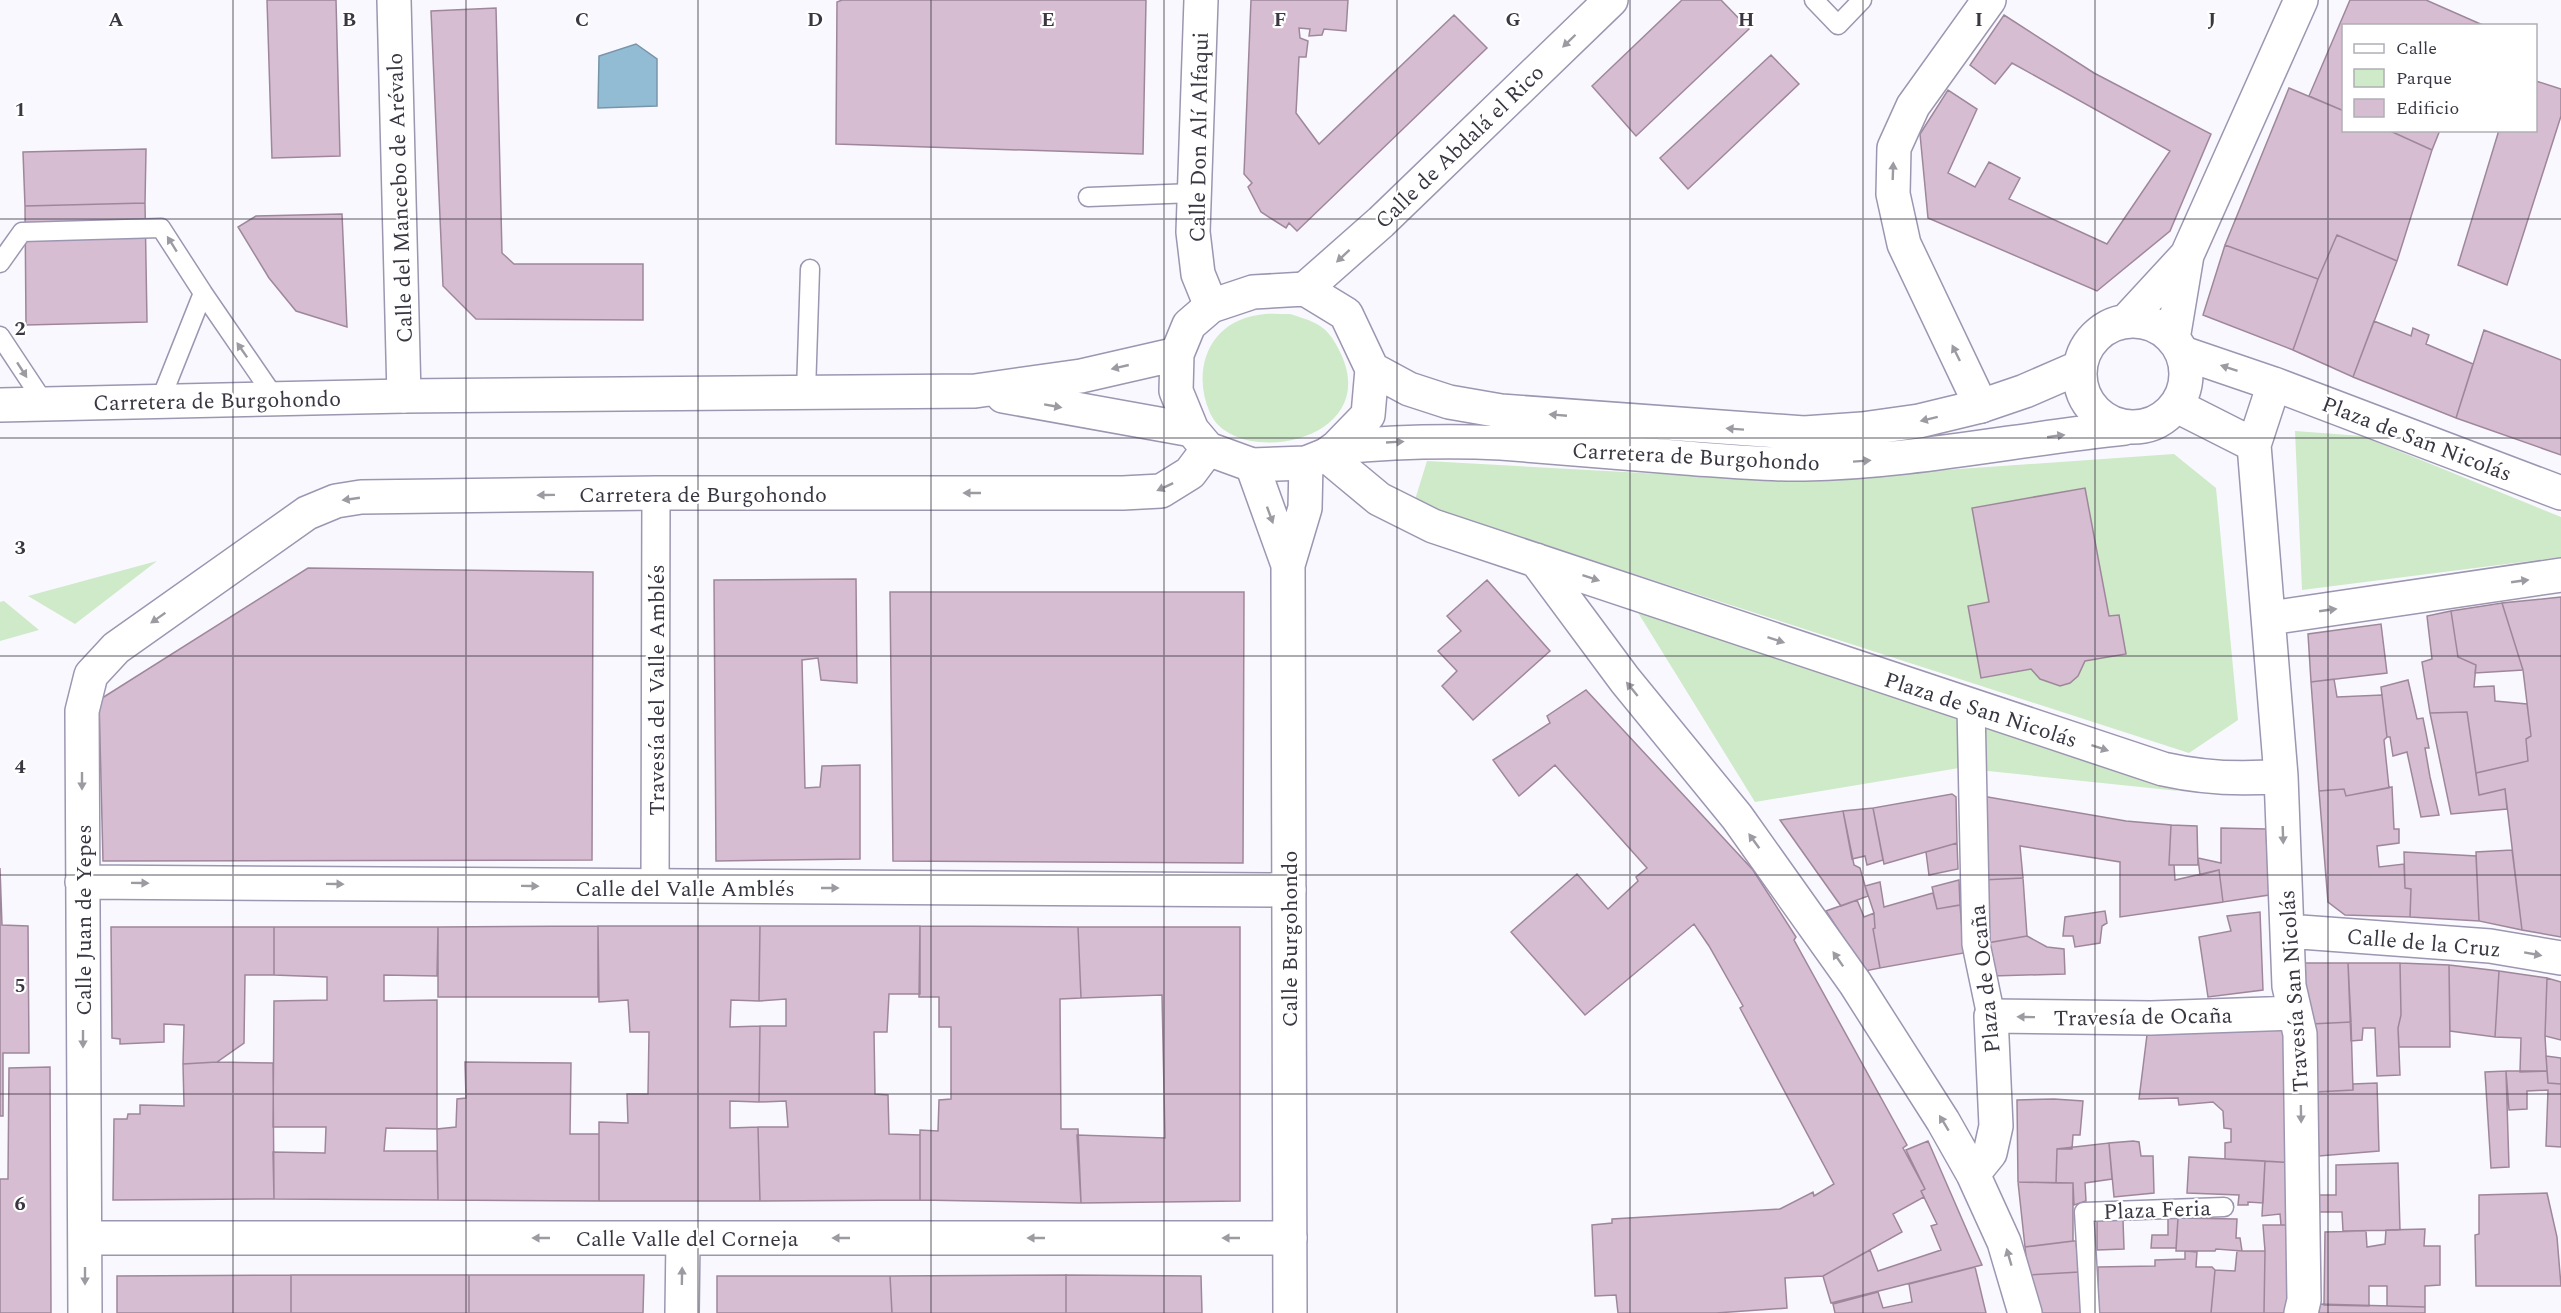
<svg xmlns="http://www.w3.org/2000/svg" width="2561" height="1313" font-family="Spectral,serif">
  <rect width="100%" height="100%" fill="#f9f8fe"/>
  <!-- green -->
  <path fill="#ceeac8" d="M1290,314C1319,323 1328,326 1341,354C1382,443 1235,469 1210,413C1191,370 1209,322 1258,315C1268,313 1279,314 1290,314Z
    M2295,431L2362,436L2561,517V557L2302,590Z
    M2174,454L2216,488L2238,720L2189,753L1414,503L1427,461L1787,481Z
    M157,561L75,624L28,596Z
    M4,601L39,630L0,641V602Z
    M1637,611L2179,791L1959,768L1755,802Z"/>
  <!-- water -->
  <path fill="#92bcd4" stroke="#7894a8" stroke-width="1.5" d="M636,44L657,59V106L598,108L599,56Z"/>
  <!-- building -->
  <path fill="#d6bdd2" stroke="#9f879b" stroke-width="1.5" d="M267,0H336L340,156L272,158Z
    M842,0H1146L1143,154L836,144L837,2Z
    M1251,0H1348L1346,31L1324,29L1322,35L1309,36L1310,29L1299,28L1300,38L1308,41L1306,57H1299L1296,113L1319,144L1454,15L1487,48L1297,231L1289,223L1286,228L1261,212L1248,187L1252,183L1244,174Z
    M1682,0H1721L1749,29L1636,136L1592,86Z
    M2350,0H2426L2485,26H2344V111L2309,96Z
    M496,8L502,253L514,264H643V320L476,319L443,286L431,11Z
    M2004,15L2094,73L2211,134L2170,231L2097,291L1928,218L1920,134L1948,90L1977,109L1948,173L1975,187L1989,162L2020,178L2009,199L2107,244L2170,151L2012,63L1995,84L1970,65Z
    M1771,55L1799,84L1688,189L1660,158Z
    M2536,81L2561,89V116L2507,285L2458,265L2499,130H2536Z
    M2289,88L2344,111V130H2388L2432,150L2397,261L2337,235L2318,279L2225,245Z
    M2388,130H2440L2432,150Z
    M146,149L145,203L25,206L23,152Z
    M145,203L147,322L26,325L25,206Z
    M342,214L347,327L296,311L269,278L238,227L256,216Z
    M2337,235L2397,261L2353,377L2293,350L2318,279Z
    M2225,245L2318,279L2293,350L2203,315Z
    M2374,321L2411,336L2413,328L2429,335L2426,344L2473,364L2456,418L2353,377Z
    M2484,330L2561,360V455L2456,418Z
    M2085,488L2109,616L2119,615L2126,654L2085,661L2078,676L2070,683L2060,686L2040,679L2031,669L1981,678L1968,606L1989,602L1972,508Z
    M308,568L593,572L592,860L103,861L99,700Z
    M856,579L857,683L821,680L818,658L802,660L805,788L820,787L822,766L860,765V859L716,861L714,580Z
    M1487,580L1550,651L1473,720L1442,686L1457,671L1438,651L1461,631L1447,616Z
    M890,592H1244L1243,863L893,861Z
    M2561,597V937L2522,930L2505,789L2479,795L2476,773L2528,761L2526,739L2531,736L2523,670L2502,603Z
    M2502,603L2523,670L2475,673L2476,665L2458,657L2451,611Z
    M2451,611L2458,657L2476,665L2474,687L2494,686L2495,701L2527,704L2531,736L2526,739L2528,761L2476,773L2467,712L2430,713L2422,662L2432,659L2427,616Z
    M2381,624L2387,673L2311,682L2308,634Z
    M2334,679L2337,697L2382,695L2387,737L2384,740L2389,788L2346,796L2344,789L2319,791L2311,682Z
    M2408,680L2417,719L2423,718L2429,748H2425L2430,777L2439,815L2421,817L2407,752L2393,756L2390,737H2387L2381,687Z
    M1586,690L1753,870L1796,937L1794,940L1907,1145L1903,1148L1925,1189L1921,1191L1924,1197L1893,1214L1902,1232L1823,1276L1785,1278L1787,1308L1716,1313H1618L1616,1295L1595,1296L1592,1225L1612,1223V1219L1780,1209L1813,1192L1814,1196L1834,1184L1740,1008L1743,1006L1709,946L1694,924L1585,1015L1511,932L1577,874L1608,909L1638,881L1636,877L1647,868L1555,765L1519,796L1493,760L1550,723L1547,716Z
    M2467,712L2479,795L2505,789L2507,809L2451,814L2430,713Z
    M2392,787L2394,829H2399V843L2377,846L2379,867L2404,864L2405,888L2411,889L2410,917L2345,915L2328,902L2319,791L2344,789L2346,796Z
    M1952,794L1956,797L1957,843L1884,864L1873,808Z
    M1982,796L2126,821L2171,825L2169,865H2174L2175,880L2219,870L2223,902L2120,917V862L2020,846L2023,878L1982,880Z
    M1873,808L1883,860L1867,865L1865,856L1852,859L1843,811Z
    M1843,811L1854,865L1860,868L1868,896L1841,906L1780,820Z
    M2171,825L2197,826L2198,865H2169Z
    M2221,828L2266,829L2269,895L2223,902L2219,870L2200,875L2198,858L2221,863Z
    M1957,843L1958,869L1929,875L1926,852Z
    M2512,850L2522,930L2479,921L2476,852Z
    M2404,852L2476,856L2479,921L2410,917L2411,889L2405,888Z
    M0,868L2,925L28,926L29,1053H3V1116H0Z
    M2023,878L2027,936L1987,943L1982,880Z
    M1959,880L1960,905L1937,909L1932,887Z
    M1880,882L1884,907L1933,893L1937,909L1960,905L1964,953L1880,968L1873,929L1875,928L1874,913L1865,886Z
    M1857,900L1864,917L1874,913L1875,928L1873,929L1880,968L1865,971L1826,911Z
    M2105,911L2107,923L2102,926L2100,943L2075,947L2073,936H2063L2065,917Z
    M2260,912L2263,990L2208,997L2199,937L2231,931L2227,916Z
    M598,926V997H438V927Z
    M598,926H760L759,1001L731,1000L730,1027L760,1026L759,1102L730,1101V1128L758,1127L760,1201H599V1122L628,1123L627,1094H648L649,1032H630L628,1000L599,1002Z
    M760,926H920V994H889L887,1032H874L875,1094L888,1095L889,1134L920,1135V1200L760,1201L758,1127H788L786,1101L759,1102L760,1026H786V999L759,1001Z
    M920,926L1078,927L1081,998L1060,999L1061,1129H1078L1081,1203L920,1200V1130L938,1131L939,1100L951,1099V1027H939V997H919Z
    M111,927H274V975H245L244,1043L217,1062L183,1064L184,1025L164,1024V1042L120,1044V1039L112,1038Z
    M274,927H438L437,976L384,975V1001L437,1000V1129L386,1128L384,1151H437L438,1200L274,1199L273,1152L325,1153L326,1127H273L274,1001L327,1000V977L274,975Z
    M1078,927H1240V1201L1081,1203L1077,1135L1165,1138L1162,995L1081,998Z
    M2027,936L2047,947L2064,949L2065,974L1992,976L1987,943Z
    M2302,963H2348L2351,1022L2311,1024Z
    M2348,963H2400L2401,1015L2398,1028L2400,1075L2377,1076L2375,1028H2363L2362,1040L2351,1041Z
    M2400,963L2449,965L2450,1047H2399L2398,1028L2401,1015Z
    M2449,965L2499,971L2495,1037L2450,1031Z
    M2499,971L2547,978L2545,1036L2547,1071L2520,1072L2521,1038L2495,1037Z
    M2547,978L2561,982V1040L2545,1036Z
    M2351,1022L2353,1090L2316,1092L2311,1024Z
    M2290,1029L2295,1163L2225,1159V1143L2231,1142V1129L2224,1128L2223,1111L2213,1102L2179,1105L2178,1098L2139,1099L2147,1035Z
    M2546,1056L2561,1058V1084L2548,1083Z
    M217,1062L273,1063L274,1199L113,1200L114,1119H127L128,1114H140V1105L184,1106L183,1064Z
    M465,1062L571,1063L570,1134H599V1201L438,1200L437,1129L456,1127L457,1099L466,1098Z
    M50,1067L51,1313H0V1179H8L9,1068Z
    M2506,1071H2547L2548,1083L2561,1084V1147L2546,1146L2548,1090L2527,1091V1109L2509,1110Z
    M2506,1071L2509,1167L2491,1168L2485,1072Z
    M2377,1083L2379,1151L2319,1156L2316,1092L2353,1090V1084Z
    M2054,1099L2083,1101L2080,1135H2073L2072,1149H2057L2056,1183L2018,1182L2017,1100Z
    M1928,1141L1982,1265L1831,1303L1823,1276L1870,1250L1878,1271L1941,1250L1931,1226L1937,1224L1921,1191L1925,1189L1906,1150Z
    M2133,1141L2139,1142L2141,1156H2153L2154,1193L2114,1197L2109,1143Z
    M2109,1143L2112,1179L2085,1183L2086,1201L2074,1205L2073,1183H2056L2057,1149Z
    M2189,1157L2265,1161L2263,1203L2248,1202V1205H2238L2239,1195L2187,1193Z
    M2265,1161L2295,1163L2293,1225H2281L2280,1214L2262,1216Z
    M2398,1163L2400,1230L2343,1231L2342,1212H2318V1195H2336V1165Z
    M2018,1182L2073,1183V1241L2025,1247Z
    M2547,1193L2557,1237L2561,1286H2476L2475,1235L2479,1234V1195Z
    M2168,1218H2178L2176,1248H2151L2152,1235H2168Z
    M2178,1218L2237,1219L2236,1238H2240L2242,1251L2216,1249L2215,1251H2176Z
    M2097,1219L2123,1220L2124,1249L2097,1250Z
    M2263,1225H2293L2294,1289L2285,1313H2264L2265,1251Z
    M2425,1229L2424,1246H2440V1285L2425,1286V1307L2387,1306V1286H2369V1306L2324,1305L2325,1232L2366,1231L2367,1247L2385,1244L2386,1230Z
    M2073,1241H2076L2079,1272L2028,1275L2025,1247Z
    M2185,1251L2197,1252L2196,1267H2212L2215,1270L2211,1313H2098V1267L2155,1266V1260L2185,1259Z
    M2237,1251H2265L2264,1313H2211L2215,1270L2235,1271Z
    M1975,1267L1986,1313H1835L1833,1304L1878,1292L1883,1308L1912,1302L1909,1284Z
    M2079,1272L2082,1313H2035L2028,1275Z
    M291,1275V1313H117V1276Z
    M291,1275H469V1313H291Z
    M469,1275H644L643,1313H469Z
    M1066,1275L1201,1276L1202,1313H1066Z
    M1066,1275V1313H892L890,1276Z
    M717,1276H890L892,1313H717Z
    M2318,1304L2425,1307V1313H2319Z"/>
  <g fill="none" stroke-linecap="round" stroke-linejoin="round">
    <defs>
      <path id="service" d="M1814,0L1838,25L1862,0
        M1088,197L1194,193
        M0,263L22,232L161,228L203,293L275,398
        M0,336L45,404
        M806,392L810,269
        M160,401L203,293
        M2090,1313L2084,1212L2224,1207"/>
      <path id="pedestrian" d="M1971,706L1976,944L1991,1016
        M655,888L656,493"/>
      <path id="minor" d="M394,0L404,396
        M1201,0L1193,232L1198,274L1211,306
        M1305,289L1381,222L1611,0
        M2183,353L2274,384L2561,493
        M2274,384L2254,445L2281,776L2289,986L2300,1034L2304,1300L2301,1313
        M1981,406L1904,244L1893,194L1894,148L1913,106L1989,0
        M2177,406L2254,445
        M1326,455L1379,499L1433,526L2163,769C2203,778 2240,780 2281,776
        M1536,560L1625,680L1737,817L1855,983L1943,1121L1973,1174L2004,1242L2025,1313
        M2270,618L2561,575
        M82,882L1289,890
        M2287,931L2490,946L2561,958
        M1973,1174L1990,1153L1996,1126L1991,1016L2151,1018L2295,1013
        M85,1238H1290
        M85,1313L82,711L91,675L116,648L307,513L336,501L361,497L656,493H1123L1161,491L1190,473L1208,449
        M682,1313L683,1238"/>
      <path id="tertiary" d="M1252,465L1288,565
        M1290,1313L1288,565L1305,508L1306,463"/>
      <path id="secondary" d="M1305,289L1346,314L1372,369L1368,415L1337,447L1326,455L1306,463L1252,465L1208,449L1192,430L1176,391L1177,354L1189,325L1211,306L1253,292Z
        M2128,319L2187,255
        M2080 374a53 53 0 1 1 106 0a53 53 0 1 1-106 0Z
        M2173,339L2187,255L2301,0
        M1372,369L1409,389L1449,402L1501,411L1804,433L1862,429L1919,421L1981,406L2025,391L2078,368
        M1003,396L1192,430
        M0,405L404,396L975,391L1081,376L1177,354
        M1337,447C1392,442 1446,440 1501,443C1563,448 1624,453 1686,458C1726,461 1765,465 1804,464C1912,462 2018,439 2125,428"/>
    </defs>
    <!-- service casing -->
    <use href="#service" stroke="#9c96b1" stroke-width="21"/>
    <!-- pedestrian casing -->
    <use href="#pedestrian" stroke="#9c96b1" stroke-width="30"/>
    <!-- minor casing -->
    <use href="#minor" stroke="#9c96b1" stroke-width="36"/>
    <!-- tertiary casing -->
    <use href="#tertiary" stroke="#9c96b1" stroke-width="36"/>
    <!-- secondary casing -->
    <use href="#secondary" stroke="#9c96b1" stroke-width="36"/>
    <!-- service -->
    <use href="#service" stroke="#fff" stroke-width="18"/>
    <!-- pedestrian -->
    <use href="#pedestrian" stroke="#fff" stroke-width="27"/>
    <!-- minor -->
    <use href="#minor" stroke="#fff" stroke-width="33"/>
    <!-- tertiary -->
    <use href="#tertiary" stroke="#fff" stroke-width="33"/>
    <!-- secondary -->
    <use href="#secondary" stroke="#fff" stroke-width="33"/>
  </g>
  <!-- one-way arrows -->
  <defs><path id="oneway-solid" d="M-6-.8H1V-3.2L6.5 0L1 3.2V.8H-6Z" transform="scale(1.5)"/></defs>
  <g fill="#9c9ba1">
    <use href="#oneway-solid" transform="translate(1569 41) rotate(136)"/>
    <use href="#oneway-solid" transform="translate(1893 171) rotate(-88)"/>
    <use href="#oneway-solid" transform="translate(172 244) rotate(-122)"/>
    <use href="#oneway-solid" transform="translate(1343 256) rotate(137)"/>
    <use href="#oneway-solid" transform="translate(242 350) rotate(-125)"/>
    <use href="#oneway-solid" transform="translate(1956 353) rotate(-116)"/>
    <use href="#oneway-solid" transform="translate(1120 367) rotate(167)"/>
    <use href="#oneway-solid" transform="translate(2229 368) rotate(-162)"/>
    <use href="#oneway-solid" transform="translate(22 370) rotate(57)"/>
    <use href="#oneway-solid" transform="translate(1053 406) rotate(10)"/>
    <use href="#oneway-solid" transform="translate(1558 415) rotate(-175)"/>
    <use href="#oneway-solid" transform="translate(1929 419) rotate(166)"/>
    <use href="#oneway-solid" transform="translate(1735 429) rotate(-176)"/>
    <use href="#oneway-solid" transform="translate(2056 436) rotate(-8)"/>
    <use href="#oneway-solid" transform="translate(1395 442) rotate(-3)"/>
    <use href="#oneway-solid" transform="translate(1862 461) rotate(-4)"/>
    <use href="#oneway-solid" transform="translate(1165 487) rotate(155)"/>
    <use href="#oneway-solid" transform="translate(972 493) rotate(180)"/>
    <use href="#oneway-solid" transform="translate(546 495) rotate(179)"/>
    <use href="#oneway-solid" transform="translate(351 499) rotate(172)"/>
    <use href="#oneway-solid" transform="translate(1270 515) rotate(70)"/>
    <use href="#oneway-solid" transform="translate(1591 578) rotate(18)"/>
    <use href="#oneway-solid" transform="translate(2520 581) rotate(-8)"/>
    <use href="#oneway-solid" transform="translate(2328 610) rotate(-8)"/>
    <use href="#oneway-solid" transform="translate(158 618) rotate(145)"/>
    <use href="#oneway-solid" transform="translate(1776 640) rotate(18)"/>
    <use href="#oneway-solid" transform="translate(1632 689) rotate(-129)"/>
    <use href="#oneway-solid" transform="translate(2100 748) rotate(18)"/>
    <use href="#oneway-solid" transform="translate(82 781) rotate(90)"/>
    <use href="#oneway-solid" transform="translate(2283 835) rotate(88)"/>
    <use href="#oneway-solid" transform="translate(1754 841) rotate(-126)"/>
    <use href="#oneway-solid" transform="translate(140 883) rotate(1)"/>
    <use href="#oneway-solid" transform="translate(335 884) rotate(1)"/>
    <use href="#oneway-solid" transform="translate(530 886) rotate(1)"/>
    <use href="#oneway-solid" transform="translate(830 888)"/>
    <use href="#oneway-solid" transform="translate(2533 954) rotate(10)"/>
    <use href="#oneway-solid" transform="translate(1838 959) rotate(-125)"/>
    <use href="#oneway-solid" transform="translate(2026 1017) rotate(-179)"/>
    <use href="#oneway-solid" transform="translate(83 1039) rotate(90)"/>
    <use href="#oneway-solid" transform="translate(2301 1114) rotate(89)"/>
    <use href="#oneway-solid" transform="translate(1944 1123) rotate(-121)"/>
    <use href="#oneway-solid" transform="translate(541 1238) rotate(-180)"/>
    <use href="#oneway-solid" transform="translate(841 1238) rotate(-180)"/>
    <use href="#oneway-solid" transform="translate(1036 1238) rotate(-180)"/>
    <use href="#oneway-solid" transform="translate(1231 1238) rotate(180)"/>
    <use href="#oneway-solid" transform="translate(2009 1257) rotate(-106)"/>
    <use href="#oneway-solid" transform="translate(85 1276) rotate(90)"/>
    <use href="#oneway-solid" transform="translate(682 1276) rotate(-89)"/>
  </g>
  <!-- grid -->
  <path fill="none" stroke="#3a3743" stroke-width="1.5" stroke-opacity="0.55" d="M233,0V1313M466,0V1313M698,0V1313M931,0V1313M1164,0V1313M1397,0V1313M1630,0V1313M1863,0V1313M2095,0V1313M2328,0V1313M0,219H2561M0,438H2561M0,656H2561M0,875H2561M0,1094H2561"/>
  <g text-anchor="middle" stroke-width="4.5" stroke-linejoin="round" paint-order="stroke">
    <!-- street labels -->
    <g font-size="22" fill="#3a3743" stroke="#fff">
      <text transform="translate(1198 137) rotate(-89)" y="8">Calle Don Alí Alfaqui</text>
      <text transform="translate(1459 146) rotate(-44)" y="8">Calle de Abdalá el Rico</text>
      <text transform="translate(399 198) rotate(-92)" y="8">Calle del Mancebo de Arévalo</text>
      <text transform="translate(217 400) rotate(-1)" y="8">Carretera de Burgohondo</text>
      <text transform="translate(2417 438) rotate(21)" y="8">Plaza de San Nicolás</text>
      <text transform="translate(1696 456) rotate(3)" y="8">Carretera de Burgohondo</text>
      <text x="703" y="502">Carretera de Burgohondo</text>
      <text transform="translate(656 690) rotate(-90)" y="8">Travesía del Valle Amblés</text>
      <text transform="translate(1981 709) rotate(18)" y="8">Plaza de San Nicolás</text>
      <text x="685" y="896">Calle del Valle Amblés</text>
      <text transform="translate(83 920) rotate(-90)" y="8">Calle Juan de Yepes</text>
      <text transform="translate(1289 939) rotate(-90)" y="8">Calle Burgohondo</text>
      <text transform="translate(2424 942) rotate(5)" y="8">Calle de la Cruz</text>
      <text transform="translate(1984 979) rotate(-96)" y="8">Plaza de Ocaña</text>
      <text transform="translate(2293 991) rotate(-94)" y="8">Travesía San Nicolás</text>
      <text transform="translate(2143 1016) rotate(-1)" y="8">Travesía de Ocaña</text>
      <text transform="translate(2157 1209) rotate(-2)" y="8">Plaza Feria</text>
      <text x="687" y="1246">Calle Valle del Corneja</text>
    </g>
  </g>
  <g font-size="20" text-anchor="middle" font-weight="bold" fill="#3a3743" stroke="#fff" stroke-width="4.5" stroke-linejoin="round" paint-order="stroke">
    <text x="116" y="26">A</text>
    <text x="349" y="26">B</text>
    <text x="582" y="26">C</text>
    <text x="815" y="26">D</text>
    <text x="1048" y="26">E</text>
    <text x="1280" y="26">F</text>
    <text x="1513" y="26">G</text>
    <text x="1746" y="26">H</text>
    <text x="1979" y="26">I</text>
    <text x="2212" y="26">J</text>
    <text x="20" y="116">1</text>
    <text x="20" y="335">2</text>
    <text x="20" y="554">3</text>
    <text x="20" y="773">4</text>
    <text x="20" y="992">5</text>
    <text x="20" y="1210">6</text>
  </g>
  <!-- legend -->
  <rect x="2342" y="24" width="195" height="108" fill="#ffffff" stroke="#b0afb4" stroke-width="1.5"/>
  <rect x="2354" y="44" width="30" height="9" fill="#ffffff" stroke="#b0afb4" stroke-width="1.5"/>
  <text x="2396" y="54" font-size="18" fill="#3a3743">Calle</text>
  <rect x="2354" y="69" width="30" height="18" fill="#ceeac8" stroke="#b0afb4" stroke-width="1.5"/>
  <text x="2396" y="84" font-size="18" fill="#3a3743">Parque</text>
  <rect x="2354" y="99" width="30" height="18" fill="#d6bdd2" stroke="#b0afb4" stroke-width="1.5"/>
  <text x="2396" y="114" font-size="18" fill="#3a3743">Edificio</text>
</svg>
